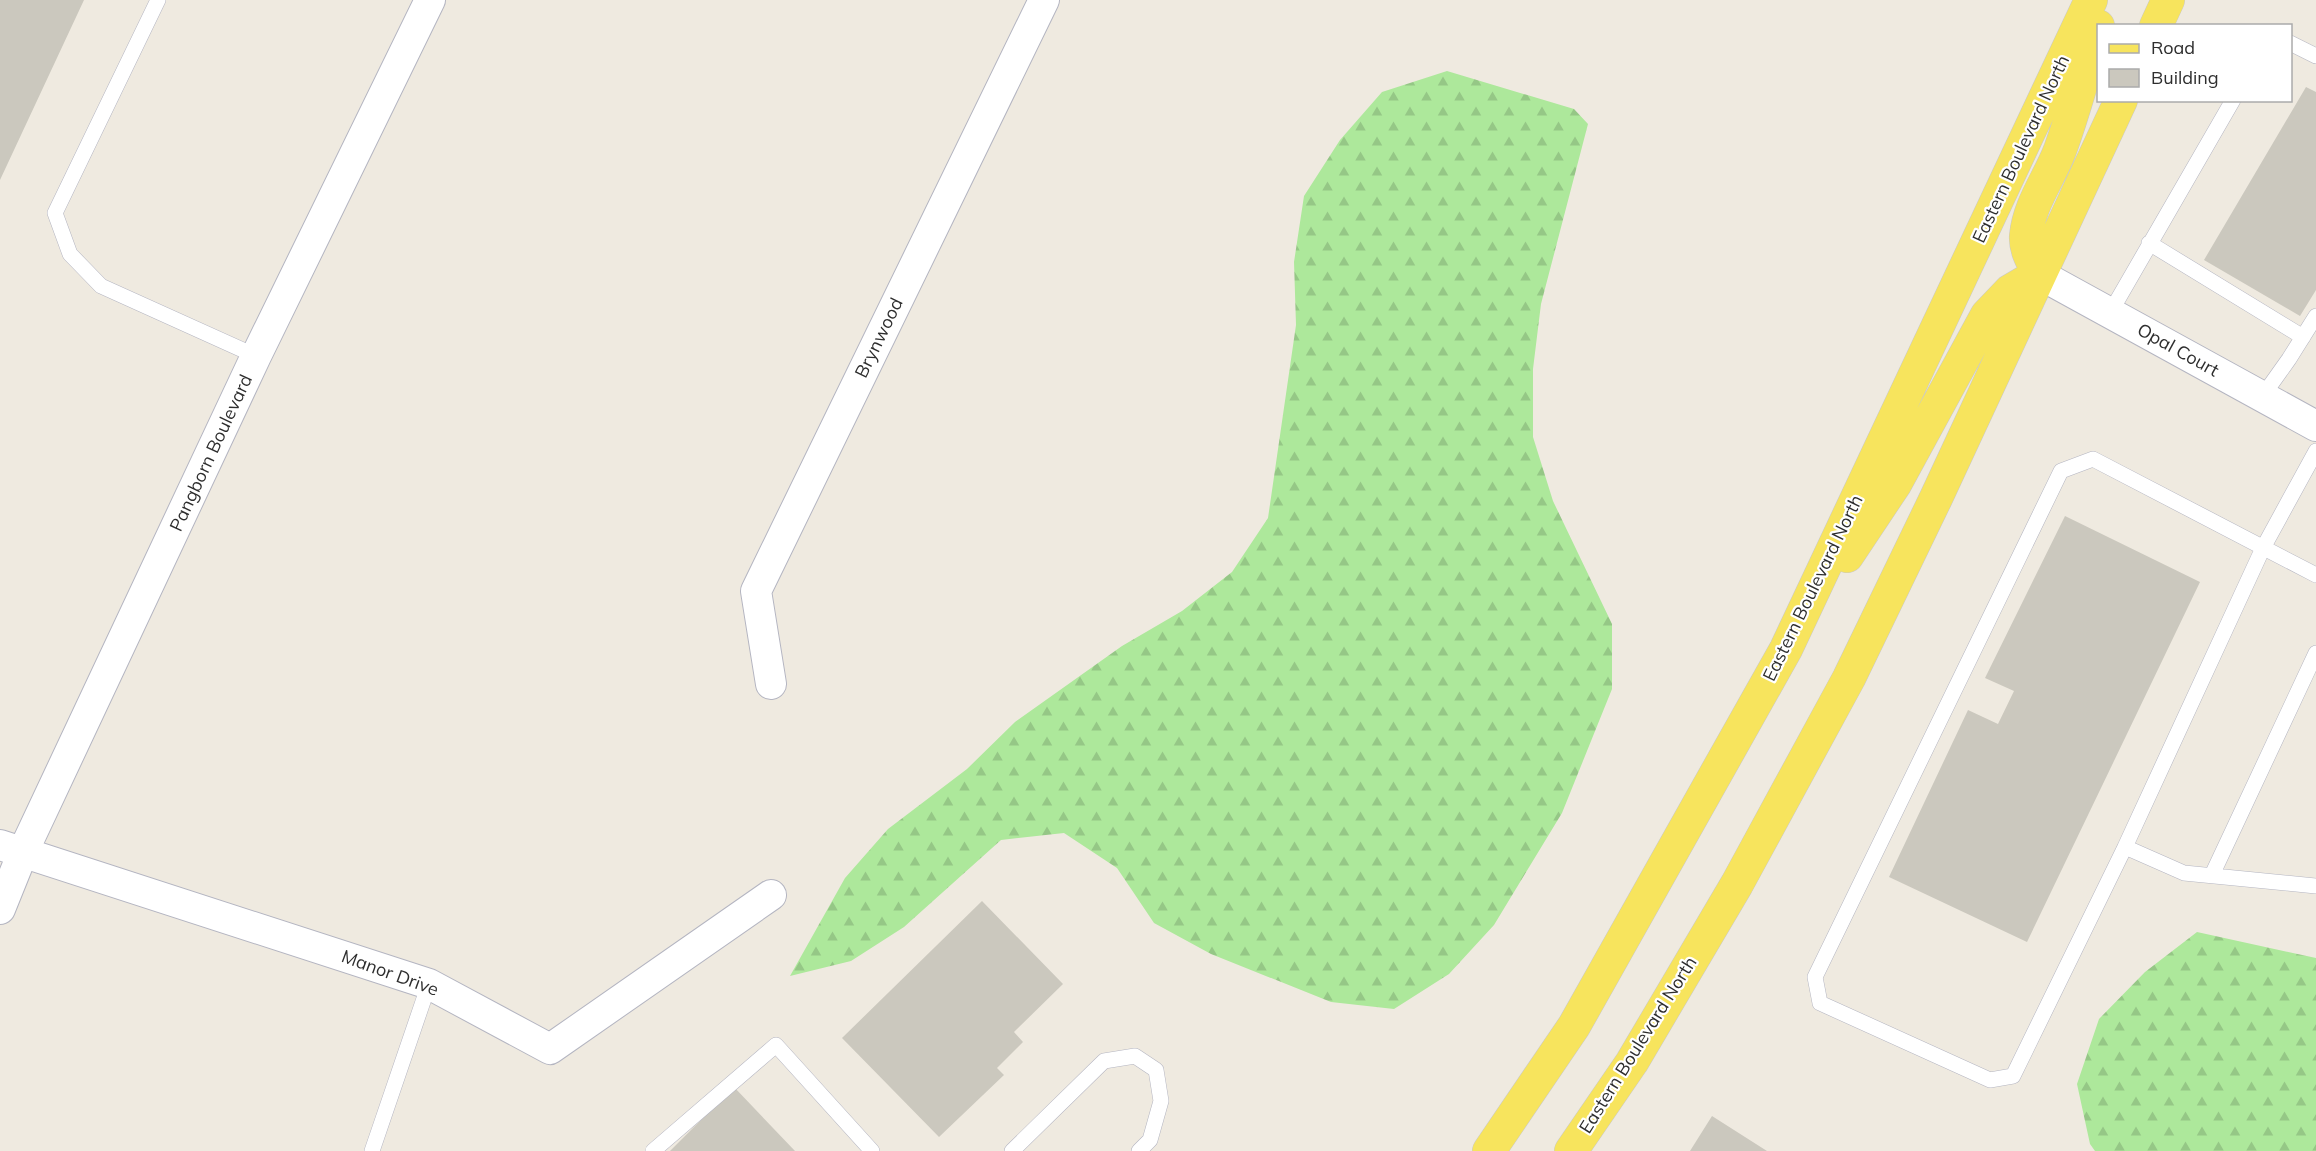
<svg xmlns="http://www.w3.org/2000/svg" width="2316" height="1151" font-family="Mulish,sans-serif">
  <defs>
    <pattern id="forest-firs" width="22" height="20" patternUnits="userSpaceOnUse" patternTransform="scale(1.5)"><rect width="22" height="20" fill="#ade89b"/><path d="M5 1l3.5 6h-7zM16 11l3.5 6h-7z" fill="#95c786"/></pattern>
  </defs>
  <rect width="100%" height="100%" fill="#efeae0"/>
  <!-- forest -->
  <path fill="url(#forest-firs)" d="M1447,71L1574,109L1588,124L1541,304L1533,369V437L1553,501L1612,624V689L1562,813L1494,925L1449,974L1394,1009L1331,1002L1211,954L1154,923L1117,868L1064,833L1001,840L904,927L851,961L790,976L845,878L888,829L967,769L1015,722L1122,646L1182,611L1232,572L1268,518L1296,325L1294,262L1304,196L1340,140L1382,92Z
    M2197,932L2316,958V1151H2095L2090,1144L2077,1084L2099,1019L2145,972Z"/>
  <!-- building -->
  <path fill="#cbc8be" d="M0,0H84L0,180Z
    M2306,87L2316,92V290L2300,316L2204,260Z
    M2065,516L2200,582L2027,942L1889,877L1968,710L1998,724L2014,691L1985,678Z
    M982,901L1063,984L1014,1032L1023,1042L997,1068L1004,1075L939,1137L842,1038Z
    M734,1087L795,1151H670Z
    M1712,1116L1767,1151H1690Z"/>
  <g fill="none" stroke-linecap="round" stroke-linejoin="round">
    <defs>
      <path id="lane" d="M158,0L55,213L70,254L101,286L256,356
        M2290,43L2316,56
        M2149,243L2303,337
        M2110,313L2233,100
        M2262,397L2289,359L2316,316
        M2316,575L2093,459L2061,471L1815,977L1820,1003L1990,1080L2013,1076L2125,847L2184,873L2316,886
        M2125,847L2263,548L2316,451
        M2212,875L2316,653
        M372,1151L429,984
        M653,1151L776,1045L872,1151
        M1012,1151L1104,1061L1135,1056L1156,1070L1161,1101L1150,1140L1139,1151"/>
      <path id="street" d="M2039,274L2316,426
        M771,684L756,591L1044,0
        M0,845L429,984L550,1049L771,895
        M0,909L23,852L256,356L430,0"/>
      <path id="primary" d="M2156,26L2168,0
        M2039,274C2033,262 2025,250 2026,236C2029,204 2049,179 2060,150C2075,109 2086,67 2098,26
        M1847,556L1895,484L1987,315L2010,291L2039,274
        M1489,1151L1574,1026L1786,649L2091,0
        M1571,1151L1632,1062L1737,884L1849,678L1936,498L2121,100"/>
    </defs>
    <!-- lane casing -->
    <use href="#lane" stroke="#b4b5c1" stroke-width="16"/>
    <!-- street casing -->
    <use href="#street" stroke="#b4b5c1" stroke-width="32"/>
    <!-- primary casing -->
    <use href="#primary" stroke="#c9c9c9" stroke-width="34"/>
    <!-- lane -->
    <use href="#lane" stroke="#fff" stroke-width="15"/>
    <!-- street -->
    <use href="#street" stroke="#fff" stroke-width="30"/>
    <!-- primary -->
    <use href="#primary" stroke="#f7e45d" stroke-width="33"/>
  </g>
  <g text-anchor="middle" stroke-width="4.5" stroke-linejoin="round" paint-order="stroke">
    <!-- street labels -->
    <g font-size="18" fill="#2e2e2e" stroke="#fff">
      <text transform="translate(2021 149) rotate(-65)" y="6">Eastern Boulevard North</text>
      <text transform="translate(879 338) rotate(-64)" y="6">Brynwood</text>
      <text transform="translate(2178 350) rotate(29)" y="6">Opal Court</text>
      <text transform="translate(211 453) rotate(-65)" y="6">Pangborn Boulevard</text>
      <text transform="translate(1813 588) rotate(-64)" y="6">Eastern Boulevard North</text>
      <text transform="translate(390 973) rotate(20)" y="6">Manor Drive</text>
      <text transform="translate(1638 1045) rotate(-58)" y="6">Eastern Boulevard North</text>
    </g>
  </g>
  <!-- legend -->
  <rect x="2097" y="24" width="195" height="78" fill="#ffffff" stroke="#ababab" stroke-width="1.5"/>
  <rect x="2109" y="44" width="30" height="9" fill="#f7e45d" stroke="#ababab" stroke-width="1.5"/>
  <text x="2151" y="54" font-size="18" fill="#2e2e2e">Road</text>
  <rect x="2109" y="69" width="30" height="18" fill="#cbc8be" stroke="#ababab" stroke-width="1.5"/>
  <text x="2151" y="84" font-size="18" fill="#2e2e2e">Building</text>
</svg>
